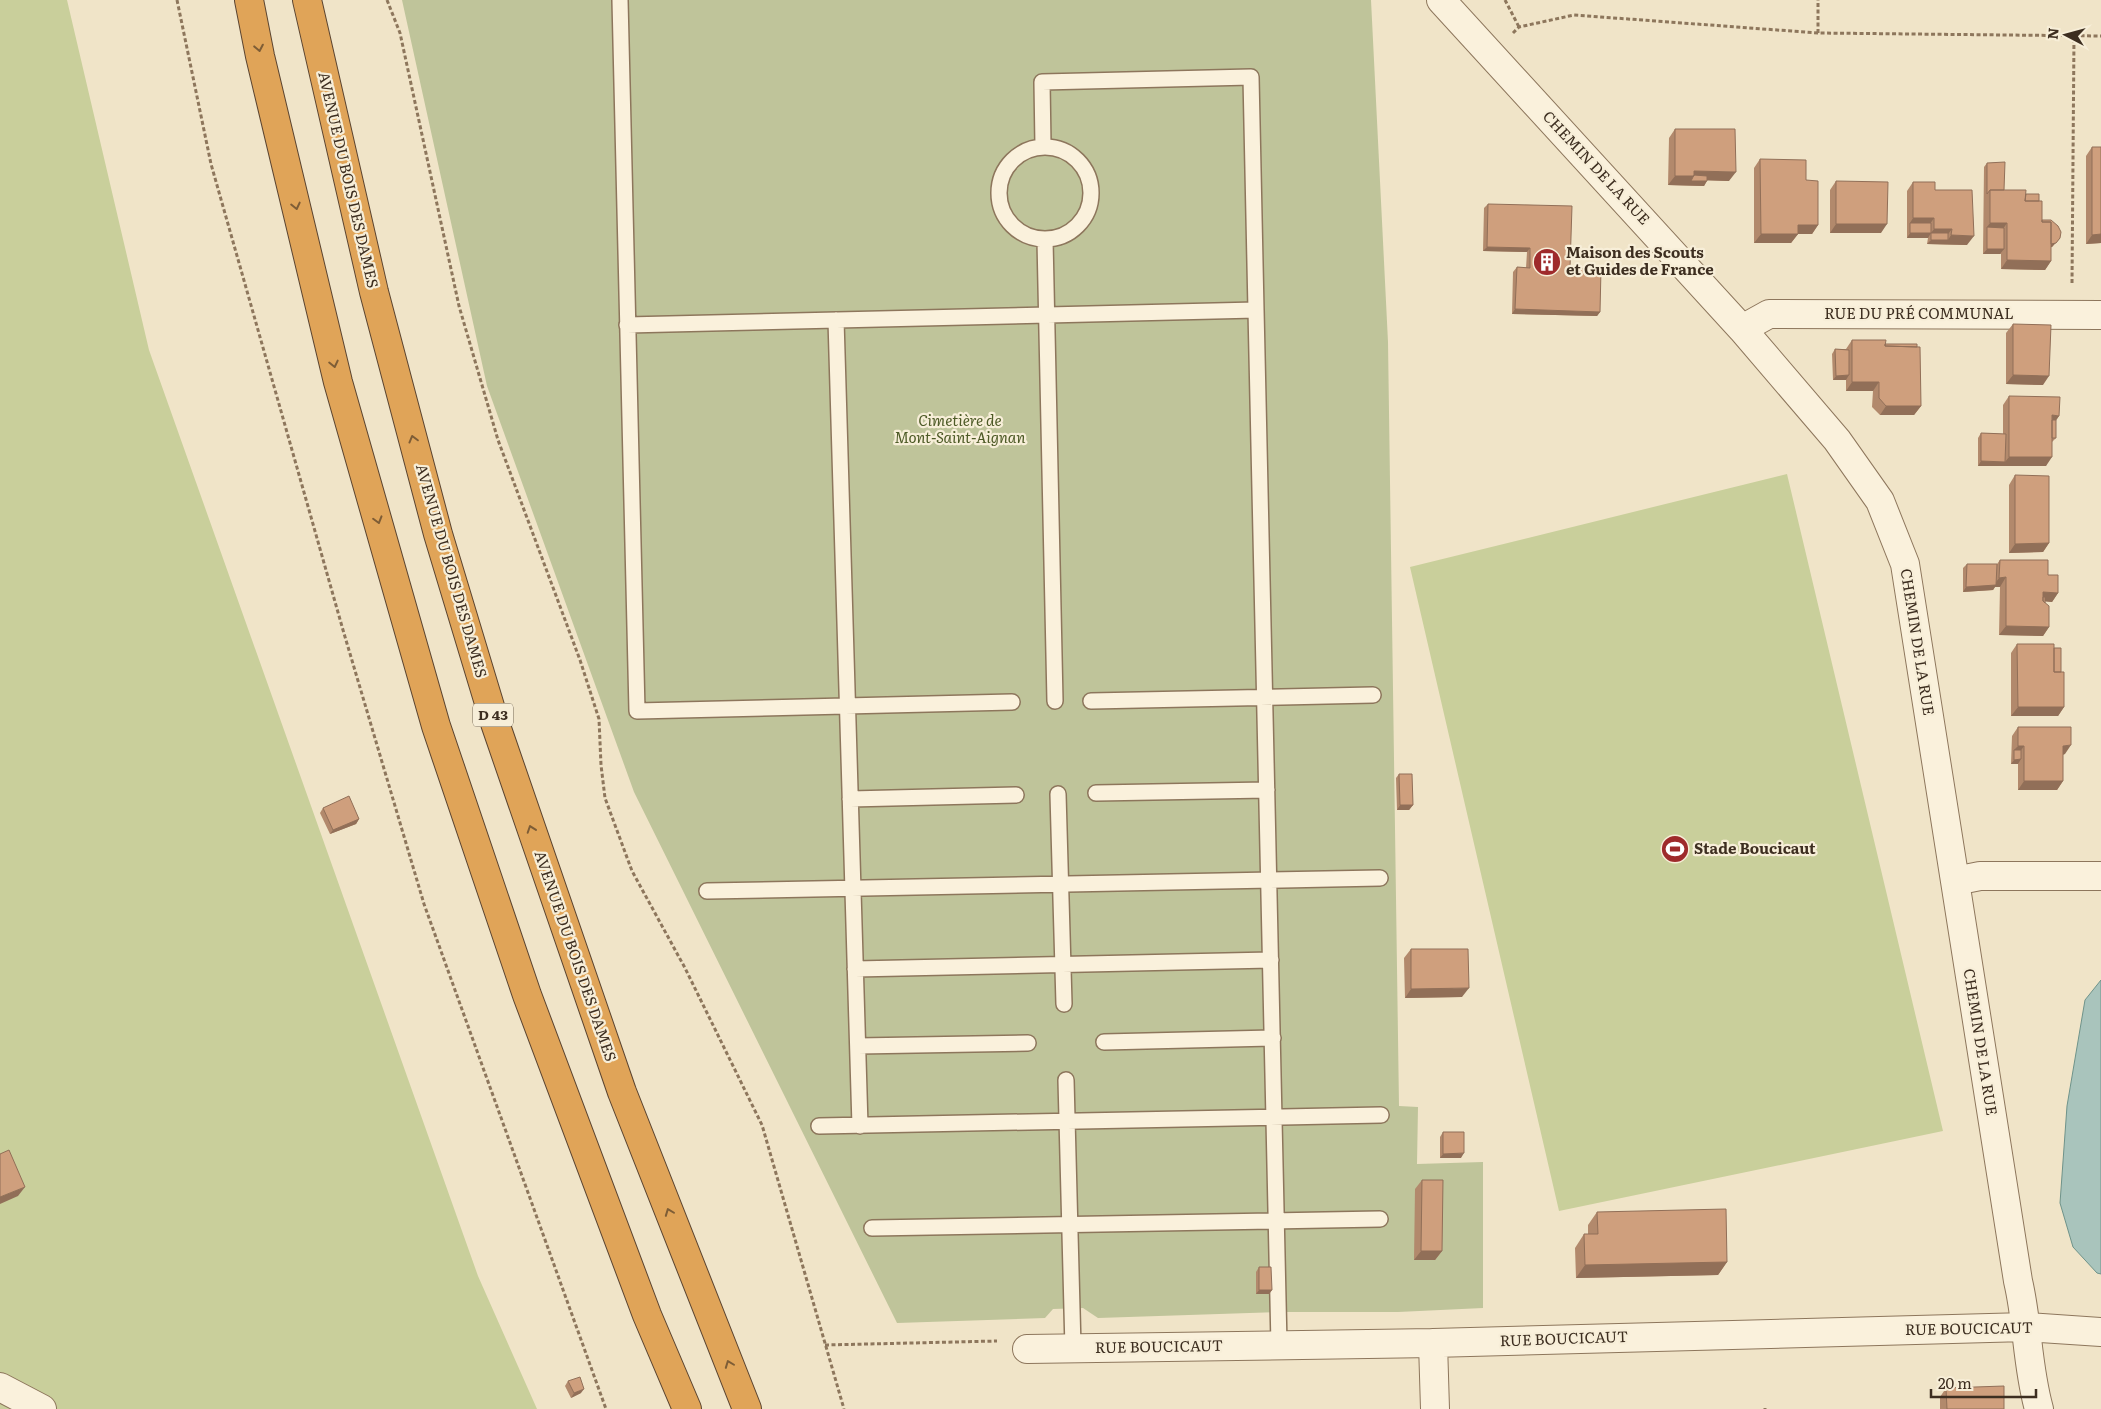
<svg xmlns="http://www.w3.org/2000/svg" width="2101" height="1409" font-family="Literata,serif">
  <rect width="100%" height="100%" fill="#f0e4c8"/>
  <!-- green -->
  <path fill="#c9cf9b" d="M0,0H67L149,350L478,1276L537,1409H0Z
    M1787,474L1943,1131L1559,1211L1410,567Z"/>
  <!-- cemetery -->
  <path fill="#bfc49a" d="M402,0H1371L1388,342L1399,1106L1418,1107L1417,1164L1483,1162V1308L1398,1312H1278L1098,1318L1083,1308L1053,1309L1045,1318L897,1323L634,792L487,386Z"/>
  <!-- water -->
  <path fill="#a9c4bc" stroke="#6f938a" d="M2101,980V1274L2097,1273L2073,1247L2060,1203L2067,1106L2085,1000Z"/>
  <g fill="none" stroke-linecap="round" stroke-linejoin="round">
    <defs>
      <path id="lane" d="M620,0L637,711L1012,702
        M1043,146L1042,82L1251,77L1256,310
        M999 193a46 46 0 1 1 92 0a46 46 0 1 1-92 0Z
        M1045,240L1055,701
        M836,320L860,1126
        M627,325L1256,310L1279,1345
        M1091,701L1373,695
        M1096,793L1267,790
        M1058,794L1064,1004
        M850,799L1016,795
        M707,891L1380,878
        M855,969L1271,960
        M1104,1042L1273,1038
        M858,1046L1028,1043
        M1066,1080L1073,1348
        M819,1126L1381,1115
        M872,1228L1380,1219"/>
      <path id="street" d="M1441,0L1742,329L1837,440L1880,501L1905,564L2018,1281C2028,1323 2027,1367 2039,1409
        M1742,329L1769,314L2101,315
        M1955,881L1980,876H2101
        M1433,1343L1435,1409
        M1027,1349L1433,1343L2026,1327L2101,1332
        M0,1387L42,1409"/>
      <path id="highway" d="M249,0L260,56L338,382L436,726L527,995L647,1315L687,1409
        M307,0L374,292L438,534L495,723L622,1092L747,1409"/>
    </defs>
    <!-- lane casing -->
    <use href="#lane" stroke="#8d765c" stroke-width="18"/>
    <!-- street casing -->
    <use href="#street" stroke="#8d765c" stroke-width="30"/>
    <!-- highway casing -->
    <use href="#highway" stroke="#5b4430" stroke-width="30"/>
    <!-- path -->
    <path stroke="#8d765c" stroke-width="3" stroke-dasharray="4 2.5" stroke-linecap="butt" d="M177,0L211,164L343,630L424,904L606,1409
      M387,0L400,33L459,306L498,440L580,660L599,719L601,765L605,798L632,871L685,968L762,1125L844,1409
      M1505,0L1519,27
      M1513,33L1519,27L1574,15L1818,33L2101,36
      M1818,33V0
      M2072,283L2074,36
      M825,1345L997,1341
      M1765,1408V1409"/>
    <!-- lane -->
    <use href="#lane" stroke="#faf1dc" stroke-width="15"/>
    <!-- street -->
    <use href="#street" stroke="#faf1dc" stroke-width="28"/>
    <!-- highway -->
    <use href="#highway" stroke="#e0a458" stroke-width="28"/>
  </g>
  <!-- wall -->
  <path fill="#b2896c" d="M1675,129L1729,181L1707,180L1704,186L1668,185L1669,138Z
    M2092,147H2101V243L2086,244V156Z
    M1760,159L1806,180L1818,225L1812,234H1798L1791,243H1754V168Z
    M1987,163L2004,190L2026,194L2039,201L2042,220L2060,238L2052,247H2051V261L2045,270L2001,269V254H1983L1984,167Z
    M1836,181L1881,233H1830V190Z
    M1913,182L1935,190L1967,245L1927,244L1928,238H1907V191Z
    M1488,204L1570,268L1600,312L1597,316L1512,314L1513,272L1517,267L1526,268L1527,252L1483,251L1484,208Z
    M2013,324L2043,385L2006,384V333Z
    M1852,340L1885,344L1921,406L1914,415H1880L1872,407L1873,391H1846V380H1833L1832,354L1835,349H1846Z
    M2009,396L2059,416L2056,420V438L2052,442L2046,466H1978V438L1981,433L2003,434V405Z
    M2015,475L2049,543L2043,552L2009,553V485Z
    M2000,560L2048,575L2058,593L2052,602L2045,601L2049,627L2043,636L1999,635L2000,587H1995L1993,590L1963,592V568L1967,564H1997Z
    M2017,644L2054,648L2061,672L2064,707L2058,716H2011V653Z
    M2018,727L2065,754L2063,755V781L2057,790H2018V764H2011L2012,736Z
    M1399,774L1413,805L1409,810H1397L1396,778Z
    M323,808L359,819L356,824L330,834L320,813Z
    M1411,949L1462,997L1405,998L1404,958Z
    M1443,1132L1461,1158H1440V1137Z
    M1422,1180L1442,1251L1435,1260H1414L1415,1189Z
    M1597,1212L1727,1262L1718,1275L1576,1278L1575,1248L1584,1234H1588V1225Z
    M1259,1267L1272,1290L1269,1294H1256V1272Z
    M568,1381L581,1393L571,1398L565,1386Z
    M1946,1388L2004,1409H1940V1397Z"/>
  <!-- shaded-wall -->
  <path fill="#916f58" d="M1694,171L1736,172L1729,181L1692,180L1707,181L1704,186L1668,185L1675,176Z
    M1913,218H1934L1928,227L1910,223Z
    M1990,223H2007L2001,232L1987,227Z
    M1836,224H1887L1881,233H1830Z
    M1798,225H1818L1812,234H1792H1798L1791,243H1754L1761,234Z
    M1934,229H1952L1945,238L1931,233Z
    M1910,233H1931L1928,238H1907Z
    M2101,234V243L2086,244L2092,235Z
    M1951,235L1974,236L1967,245L1927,244L1931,240H1948Z
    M2060,238L2052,247L2044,249L2048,244Z
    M1487,247L1530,248L1527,252L1483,251Z
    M1987,249H2004L2000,254H1983Z
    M2007,260L2051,261L2045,270L2001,269Z
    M1515,309L1600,312L1597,316L1512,314Z
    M1849,375L1846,380H1833L1836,376Z
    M2013,375L2049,376L2043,385L2006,384Z
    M1852,382H1879L1873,391H1846Z
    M1886,406H1921L1914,415H1880Z
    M2052,415L2059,416L2053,425Z
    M2009,457H2052L2046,466H1978L1981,461L2005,462Z
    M2049,543L2043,552L2009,553L2015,544Z
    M2006,577L2000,587H1995L1993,590L1963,592L1966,587L1994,585L1999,578Z
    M2043,592L2058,593L2052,602L2040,601Z
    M2006,626L2049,627L2043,636L1999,635Z
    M2018,707H2064L2058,716H2011Z
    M2071,745L2065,754L2057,755L2063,746Z
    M2018,746H2024L2018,755L2014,750Z
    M2021,759L2018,764H2011L2014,760Z
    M2024,781H2063L2057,790H2018Z
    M1400,805H1413L1409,810H1397Z
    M359,819L356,824L330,834L333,830Z
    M1469,988L1462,997L1405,998L1411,989Z
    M1464,1153L1461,1158H1440L1443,1154Z
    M25,1187L18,1196L0,1204V1197Z
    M1421,1251H1442L1435,1260H1414Z
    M1727,1262L1718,1275L1576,1278L1585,1265Z
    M1259,1290H1272L1269,1294H1256Z
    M584,1389L581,1393L571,1398L574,1393Z"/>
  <!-- building -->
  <path fill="#cf9f7d" stroke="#916f58" d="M1675,129H1735L1736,172L1694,171V176H1675Z
    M2092,147H2101V234L2092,235Z
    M1760,159L1806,160V180L1818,181V225H1798V234H1761Z
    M2005,162L2004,190H1990L1987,194V163Z
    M1694,175L1707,176V181H1691Z
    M1836,181L1888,182L1887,224H1836Z
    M1913,182H1935V190H1972L1974,236L1951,235L1952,229H1934V218H1913Z
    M1990,190H2026L2025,201H2042V222H2051V261L2007,260V223H1990Z
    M2026,194H2039V201H2025Z
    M1488,204L1572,206L1570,268L1601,269L1600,312L1515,309L1517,267L1530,268V248L1487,247Z
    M2042,220H2051L2058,226L2061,232L2060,238L2056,243L2051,244V222H2042Z
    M1910,223H1931V233H1910Z
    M1987,227L2004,228V249H1987Z
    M1931,233H1948V240H1931Z
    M2013,324L2051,325L2049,376L2013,375Z
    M1852,340H1886L1885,346L1920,347L1921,406H1886L1879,398V382H1852Z
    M1885,344H1917V347L1885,346Z
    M1835,349L1849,350V375L1836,376Z
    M2009,396L2060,397L2059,416L2052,415V457H2009Z
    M2052,420H2056V438H2052Z
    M1981,433L2006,434L2005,462L1981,461Z
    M2015,475L2049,476V543L2015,544Z
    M2000,560H2048V575H2058V593L2043,592V601L2049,606V627L2006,626V577L1999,578Z
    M1967,564H1997L1996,585L1966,587Z
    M2043,597H2045V603L2043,601Z
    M2017,644H2054V672H2064V707H2018Z
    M2054,648H2061V672H2054Z
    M2018,727H2071V745L2063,746V781H2024V746H2018Z
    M2014,750H2021V759L2014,760Z
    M1399,774H1412L1413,805H1400Z
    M349,796L359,819L333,830L323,808Z
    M1411,949H1468L1469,988L1411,989Z
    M1443,1132H1464V1153L1443,1154Z
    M9,1150L25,1187L0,1197V1154Z
    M1422,1180H1443L1442,1251H1421Z
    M1726,1209L1727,1262L1585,1265L1584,1234H1598L1597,1212Z
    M1259,1267H1271L1272,1290H1259Z
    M580,1377L584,1389L574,1393L568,1381Z
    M2004,1386V1409H1947L1946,1388Z"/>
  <!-- one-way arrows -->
  <defs><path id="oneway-chevron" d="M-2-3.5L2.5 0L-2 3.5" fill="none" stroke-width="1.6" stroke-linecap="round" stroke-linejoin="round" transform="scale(1.25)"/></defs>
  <g stroke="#7e5d36">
    <use href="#oneway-chevron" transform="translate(259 48) rotate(79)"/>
    <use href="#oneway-chevron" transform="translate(296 206) rotate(77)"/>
    <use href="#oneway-chevron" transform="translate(334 364) rotate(77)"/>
    <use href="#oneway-chevron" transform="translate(413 439) rotate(-105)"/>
    <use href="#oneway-chevron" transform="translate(378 520) rotate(74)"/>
    <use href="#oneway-chevron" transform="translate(531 829) rotate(-109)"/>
    <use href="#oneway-chevron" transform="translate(669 1212) rotate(-111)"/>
    <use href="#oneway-chevron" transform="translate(729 1364) rotate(-111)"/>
  </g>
  <!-- icons -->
  <defs>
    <symbol id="building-disc" viewBox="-11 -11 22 22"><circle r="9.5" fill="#9e2a2b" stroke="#f7eed8"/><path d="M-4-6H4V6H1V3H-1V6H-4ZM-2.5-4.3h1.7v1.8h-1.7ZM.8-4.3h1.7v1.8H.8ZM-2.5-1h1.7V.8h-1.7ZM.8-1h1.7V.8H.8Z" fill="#fff"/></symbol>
    <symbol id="stadium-disc" viewBox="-11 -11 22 22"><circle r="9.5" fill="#9e2a2b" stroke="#f7eed8"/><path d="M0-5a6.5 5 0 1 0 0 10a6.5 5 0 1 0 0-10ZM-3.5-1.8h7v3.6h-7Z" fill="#fff"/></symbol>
  </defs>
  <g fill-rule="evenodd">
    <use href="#building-disc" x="1531" y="246" width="32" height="32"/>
    <use href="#stadium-disc" x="1659" y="833" width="32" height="32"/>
  </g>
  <g text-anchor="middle" stroke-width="4.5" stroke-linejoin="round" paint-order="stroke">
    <!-- shield labels -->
    <rect fill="#f7eed8" stroke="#756857" stroke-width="1" x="473" y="703.5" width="40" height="23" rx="4"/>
    <g font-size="14" font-weight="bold" fill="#3d2e20">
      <text x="493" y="720">D 43</text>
    </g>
    <!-- street labels -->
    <g font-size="15" fill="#3d2e20" stroke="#f7eed8">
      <text transform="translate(1596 168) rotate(47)" y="5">CHEMIN DE LA RUE</text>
      <text transform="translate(348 180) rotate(77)" y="5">AVENUE DU BOIS DES DAMES</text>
      <text x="1919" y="319">RUE DU PRÉ COMMUNAL</text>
      <text transform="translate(451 571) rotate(74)" y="5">AVENUE DU BOIS DES DAMES</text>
      <text transform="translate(1917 642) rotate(81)" y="5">CHEMIN DE LA RUE</text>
      <text transform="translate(575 956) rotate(71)" y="5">AVENUE DU BOIS DES DAMES</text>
      <text transform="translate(1980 1042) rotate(81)" y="5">CHEMIN DE LA RUE</text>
      <text transform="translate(1969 1329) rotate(-1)" y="5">RUE BOUCICAUT</text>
      <text transform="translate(1564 1339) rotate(-2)" y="5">RUE BOUCICAUT</text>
      <text transform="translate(1159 1347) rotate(-1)" y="5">RUE BOUCICAUT</text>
    </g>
    <!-- poi labels -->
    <g font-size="15" font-weight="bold" fill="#3d2e20" stroke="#f7eed8" text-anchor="start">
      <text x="1566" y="258">Maison des Scouts<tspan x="1566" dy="17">et Guides de France</tspan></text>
      <text x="1694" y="854">Stade Boucicaut</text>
    </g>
    <!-- park labels -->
    <g font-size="15" font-style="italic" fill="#4d5a26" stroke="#f7eed8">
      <text x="960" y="426">Cimetière de<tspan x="960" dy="17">Mont-Saint-Aignan</tspan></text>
    </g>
  </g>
  <!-- north arrow -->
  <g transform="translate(2066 35) rotate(276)" stroke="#f7eed8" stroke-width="4" paint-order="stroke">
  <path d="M0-4L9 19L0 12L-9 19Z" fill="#3d2e20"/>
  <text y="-8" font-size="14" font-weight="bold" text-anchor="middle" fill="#3d2e20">N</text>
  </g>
  <!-- scale -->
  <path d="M1931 1389v8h105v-8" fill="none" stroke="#3d2e20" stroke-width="2.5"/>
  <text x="1938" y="1389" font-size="15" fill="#3d2e20" stroke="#f7eed8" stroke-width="4" paint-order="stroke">20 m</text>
</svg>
